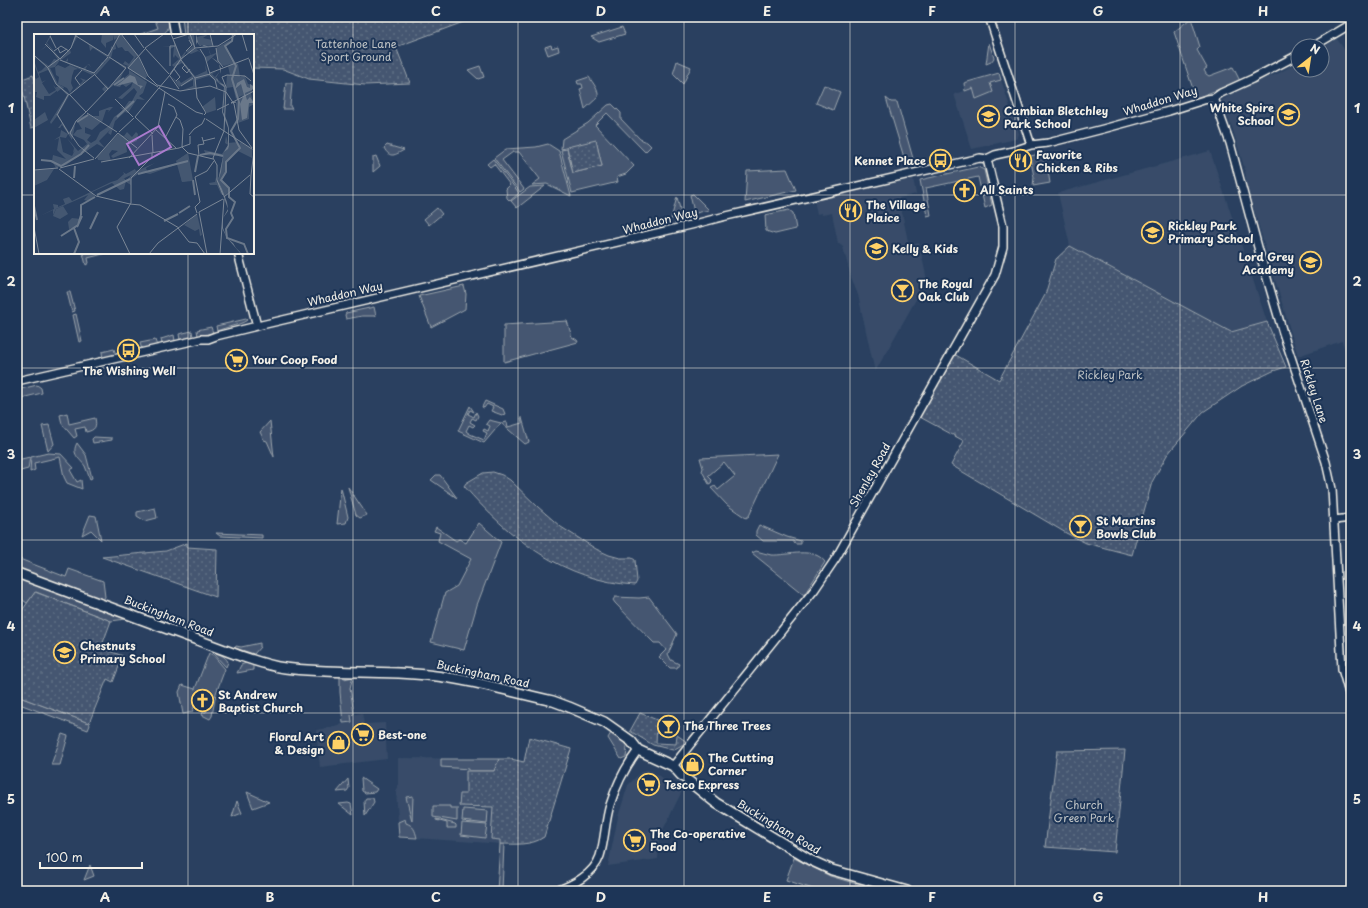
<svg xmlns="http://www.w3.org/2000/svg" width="1368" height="908" font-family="'Playpen Sans',sans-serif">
  <defs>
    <pattern id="park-dots" width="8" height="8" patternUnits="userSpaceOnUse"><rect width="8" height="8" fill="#445771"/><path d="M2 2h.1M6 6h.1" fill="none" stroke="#607085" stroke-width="1.8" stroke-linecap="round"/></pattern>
  </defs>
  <rect width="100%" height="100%" fill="#2a4060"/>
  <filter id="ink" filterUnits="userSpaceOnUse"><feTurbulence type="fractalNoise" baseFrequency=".025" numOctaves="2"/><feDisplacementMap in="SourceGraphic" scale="8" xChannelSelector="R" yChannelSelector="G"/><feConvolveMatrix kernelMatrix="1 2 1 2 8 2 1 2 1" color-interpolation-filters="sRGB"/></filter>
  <g filter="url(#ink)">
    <!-- built -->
    <path fill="#374c69" d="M1337,39L1351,59V369L1342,341L1298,356L1247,187L1245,170L1232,127L1221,101L1237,90L1279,73L1298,62V70H1322V48Z
      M1001,80L1019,134L1016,139L972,149L954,94Z
      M1210,151L1267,322L1231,332L1070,246L1058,193Z
      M913,178L916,194L899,198L909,246L919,243L927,280L875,372L858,295L851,277L843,247L838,243L832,213L822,215L821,213L817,214L814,200Z
      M362,713L364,724L385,723L387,759L320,767L316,730L339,726L343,723L351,722V715Z
      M529,737L571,749L544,837L537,842L520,845L399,837L396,789L398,788V758L511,759L524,762Z
      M648,770L653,772L682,791L659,838L658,859L608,866L618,817L628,785L639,774L643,771Z"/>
    <!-- grass -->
    <path fill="#445771" stroke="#9ca4ac" d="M154,17H169C171,40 155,35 138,35L158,28Z
      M1191,18L1200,47L1197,50L1207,68L1204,70L1206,74L1209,76L1233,67L1240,81L1196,98L1174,32Z
      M622,27L625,34L599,42L591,37Z
      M989,43L994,58L991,62L986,64Z
      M551,45L552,48L558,46L559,51L548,55L545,47Z
      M677,61L691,67L683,84L673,74Z
      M480,66L484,77L478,79L468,70Z
      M999,73L1001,80L990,83L993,92L976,99L973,88L965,91L964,83Z
      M589,77C593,83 599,90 598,97L585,109L580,89L583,88L582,84H578L577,81Z
      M286,83H292L290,106L292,109H283Z
      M824,85L840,92L833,110L816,103Z
      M886,98L891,102H897L914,162L906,164Z
      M612,104L621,113V119L640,139L647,142L651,146L645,152L607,113L595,125L634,166L626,174L617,177L618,182L572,193L561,150L567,149L573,173L602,166L596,141L561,149L562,139L588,123L608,105Z
      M548,144L559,151L571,196L547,184L532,185L540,179L519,152H513L502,160L524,189L520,192L494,158L506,149L536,147Z
      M387,145L404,150C395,155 390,159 384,148Z
      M1045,153L1050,183L1033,186L1034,177L1030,156Z
      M376,156L380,166L373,172V157Z
      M493,159L519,193L510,201L507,198L506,189L510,185L494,164L490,167L487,164Z
      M978,167L984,170L992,205L985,208L978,177L926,188L931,215L927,216L920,180Z
      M787,169L796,190L745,202L747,171Z
      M545,186L517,208L511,201L530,187Z
      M693,194L709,210L696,213L694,212L690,195Z
      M677,197L682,217L671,219Z
      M437,208L442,214L429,225L424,219Z
      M789,210L793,213L796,229L775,234L766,231L765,215Z
      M83,253H107L88,258L89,263L86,265Z
      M464,286L466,294L465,309L431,327L419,296Z
      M67,292H70L75,311L72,312Z
      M374,307L376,316H362L346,319L345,315L346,313Z
      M76,314L82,341L79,342L73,315Z
      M246,319H248C245,324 225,327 217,331L216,326Z
      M567,321L572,337L577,340L578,342L504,362V325Z
      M211,327L213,333L198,336L197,330Z
      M192,331L193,337L180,340L179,334Z
      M174,335L175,341L162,345L161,339Z
      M155,340L157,346L142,350L140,343Z
      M114,349L116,355L103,359L102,352Z
      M37,385L41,388L42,393L17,399V390Z
      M485,401L503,409L505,414L502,415L491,411L493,407L487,404L484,408L482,407Z
      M470,406L474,412L470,410L468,414L474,417L476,412L478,416L476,420L472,418L470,422L475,425L473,427L469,425L466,431L470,434L484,440L487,433L483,431L484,429L488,431L490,426L486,424L489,420L501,423L507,422L508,427L522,423L521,418H522L529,442L525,444L501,423L484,443L458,431Z
      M67,413L69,424L95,418C97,427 95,430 86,432L85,427L75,429L77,436L74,438L62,424L60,415Z
      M270,421L274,457L267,441L264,440L260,432Z
      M49,425L54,444L48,451L42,426Z
      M94,437L112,438V440L93,443L92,439Z
      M77,443L86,455L92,478L90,479C88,475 87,470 85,466C79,458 71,454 77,443Z
      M48,453L61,454L74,468L70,470L77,482L81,480L82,489L67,483L64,477L60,457L34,463L35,470L30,472L31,457Z
      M778,454L749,516L746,518L727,505L711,488L715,486L718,490L735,476L724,462L708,476L712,480L711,483L709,484L702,471L703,468L700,458Z
      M30,457L28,469L17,472V460Z
      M436,475H440L457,498L431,480Z
      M348,487L367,515L360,518L356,515Z
      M341,488L348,517L346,523L337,524Z
      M155,508L157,518L145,521L137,516V512Z
      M90,515L96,516L101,540L91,530L82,535Z
      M479,523L501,542L477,605L464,650L431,642L445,593L457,586L471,559L438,541L440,533L434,531L436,527L456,541L459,539L466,543Z
      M759,525L787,537L801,541V544H795L793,541H763L756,535V531Z
      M216,533L262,535V538L220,536Z
      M756,551C761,552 766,554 771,555C788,556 813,546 825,562L804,595L752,553Z
      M17,558L66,577L69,569L103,581L105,597L103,600L17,568Z
      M17,576L97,606L96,608L126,619L111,621L36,592L27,603L17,596Z
      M615,597L639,598L649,597L677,634L668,654L671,660L679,664L677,668H670L659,657L666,650L660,643H654L615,603L613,600Z
      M260,643V647L254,654L235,648L236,646L241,647Z
      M212,652C218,654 225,655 228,662L226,667Z
      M209,653L213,655L225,669L216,693L212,716L210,719L202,715L203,712H206L208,707L206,706L209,697L200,693L192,712L183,714L179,692L182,685L195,689Z
      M246,663L253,665V670L237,673L241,665Z
      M340,676L344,679L353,677L350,688L354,714L351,715L352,722L343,723L340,692Z
      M17,696L89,723L90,725L88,730L17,703Z
      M611,733H614C623,740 629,745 626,757L621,759L608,738Z
      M62,734L68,736L60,765H51Z
      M441,759H499L494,771H469V769L441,767Z
      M361,778L377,789L375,792L365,793L362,791Z
      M348,779L349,788L347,791L337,792Z
      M247,792L269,802L253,808Z
      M413,796L412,821L406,797Z
      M366,798H373L374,802L365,816L364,801Z
      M237,801L242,813L232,817Z
      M348,803L351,804L353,815L339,804Z
      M433,806H450V808H457V821L433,817Z
      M463,809L488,811L487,824L462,821Z
      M405,819L406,823C414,826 415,830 417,838L399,837L398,822Z
      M436,819L455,824L456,825V828H447V823L436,820Z
      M462,823L487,825L485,838L461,835Z
      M500,844H504L502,891H497Z
      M794,858L830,876L880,891H819L786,880Z
      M90,865L94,876L84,880Z"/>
    <!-- park -->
    <path fill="url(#park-dots)" stroke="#9ca4ac" d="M182,17H477L396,47L410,83L365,85L309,79L283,69L253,68V35H184Z
      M33,75L35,81V127L31,128L23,92L17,93V81Z
      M596,140L602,166L573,173L567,147Z
      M1070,246L1231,332L1267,322L1286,367L1273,371L1242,386L1203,412L1167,455L1152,482L1132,555L1086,543L1066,533L951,465L964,441L918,416L954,354L999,380L1045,295L1056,259Z
      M493,472L502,475L510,480L538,507L561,527L596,549L609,555L620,558H632L635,560L637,581L635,585C564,581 509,538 464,486L466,483L483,473Z
      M187,543V547L217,549L216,597L102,557L166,551Z
      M35,592L111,621L101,648L123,656L113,682L107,679L89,723L17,696V688L19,683L17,682V614L19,615Z
      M640,713L657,720L656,743L676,744L677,735L687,742L673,750L653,745L630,731Z
      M529,737L571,749L544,837C531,846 515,844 500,844V840L491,839L493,807L459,806L460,794H466V771H494L499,759H511L524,762Z
      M1125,750L1115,852L1045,847L1057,751Z"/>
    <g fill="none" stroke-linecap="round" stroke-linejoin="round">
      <defs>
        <path id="minor" d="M172,17L175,35
          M989,17L1031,145
          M1314,46L1351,24
          M1214,98L1230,143L1259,251L1283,333L1326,462L1332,489L1342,669L1351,700
          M238,253L257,326
          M17,381L201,339H208L216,336L257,326L691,225L722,217L980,158L987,159L995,155L1013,151L1031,145L1048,143L1103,129L1169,111L1207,99L1214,98L1221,93L1252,79L1298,55
          M1334,520L1351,518
          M673,766L815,589L836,558L995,275L1003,247V226L987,159
          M555,891C572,886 594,874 600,856C605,840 605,821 610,805C616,786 626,766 638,750"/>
        <path id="major" d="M17,573L238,655C253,660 269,666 285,668C332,674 380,670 427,675C470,679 511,692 553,701L569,707L604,722L631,741L638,750L673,766L681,775L716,803L810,860L832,870L907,891"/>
      </defs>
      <!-- minor casing -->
      <use href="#minor" stroke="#f4f1e8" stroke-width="10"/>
      <!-- major casing -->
      <use href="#major" stroke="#f4f1e8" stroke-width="12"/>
      <!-- minor -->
      <use href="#minor" stroke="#1d3557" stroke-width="7"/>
      <!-- major -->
      <use href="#major" stroke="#1d3557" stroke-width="9"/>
    </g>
  </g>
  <!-- grid -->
  <path fill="none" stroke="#f4f1e8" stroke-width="1" stroke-opacity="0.55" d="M188,17V35M353,17V891M518,17V891M684,17V891M850,17V891M1015,17V891M1180,17V891M17,195H35M253,195H1351M188,253V891M17,368H1351M17,540H1351M17,713H1351"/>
  <!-- icons -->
  <defs>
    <symbol id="school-ring" viewBox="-11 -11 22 22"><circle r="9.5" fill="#1d3557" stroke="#ffd166" stroke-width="1.5"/><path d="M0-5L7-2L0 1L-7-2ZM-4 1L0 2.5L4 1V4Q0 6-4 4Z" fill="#ffd166"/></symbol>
    <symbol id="bus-ring" viewBox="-11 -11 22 22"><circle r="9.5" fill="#1d3557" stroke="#ffd166" stroke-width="1.5"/><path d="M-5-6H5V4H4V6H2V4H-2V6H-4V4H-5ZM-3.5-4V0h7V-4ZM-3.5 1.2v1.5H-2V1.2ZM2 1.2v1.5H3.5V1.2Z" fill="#ffd166"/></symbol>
    <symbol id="restaurant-ring" viewBox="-11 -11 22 22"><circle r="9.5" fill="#1d3557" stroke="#ffd166" stroke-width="1.5"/><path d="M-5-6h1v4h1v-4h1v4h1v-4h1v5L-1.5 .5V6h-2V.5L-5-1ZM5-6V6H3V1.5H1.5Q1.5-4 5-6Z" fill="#ffd166"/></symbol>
    <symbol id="church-ring" viewBox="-11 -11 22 22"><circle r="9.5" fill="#1d3557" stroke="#ffd166" stroke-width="1.5"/><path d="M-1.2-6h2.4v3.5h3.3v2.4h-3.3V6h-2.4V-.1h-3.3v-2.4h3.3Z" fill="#ffd166"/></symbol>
    <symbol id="bar-ring" viewBox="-11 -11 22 22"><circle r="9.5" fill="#1d3557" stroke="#ffd166" stroke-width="1.5"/><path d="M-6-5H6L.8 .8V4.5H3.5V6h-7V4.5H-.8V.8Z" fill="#ffd166"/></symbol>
    <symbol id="supermarket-ring" viewBox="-11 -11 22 22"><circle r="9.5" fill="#1d3557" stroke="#ffd166" stroke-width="1.5"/><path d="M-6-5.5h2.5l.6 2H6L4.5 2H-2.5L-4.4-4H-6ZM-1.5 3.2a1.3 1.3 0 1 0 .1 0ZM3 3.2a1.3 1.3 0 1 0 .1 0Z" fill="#ffd166"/></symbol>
    <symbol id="shop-ring" viewBox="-11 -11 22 22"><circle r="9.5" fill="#1d3557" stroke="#ffd166" stroke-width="1.5"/><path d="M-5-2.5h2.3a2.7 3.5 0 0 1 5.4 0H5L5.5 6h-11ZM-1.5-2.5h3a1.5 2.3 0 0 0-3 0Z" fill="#ffd166"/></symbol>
  </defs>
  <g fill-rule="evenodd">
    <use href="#school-ring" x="1276" y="102" width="25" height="25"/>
    <use href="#school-ring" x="976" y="104" width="25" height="25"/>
    <use href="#bus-ring" x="928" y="148" width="25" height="25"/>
    <use href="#restaurant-ring" x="1008" y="148" width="25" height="25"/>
    <use href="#church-ring" x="952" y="178" width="25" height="25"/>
    <use href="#restaurant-ring" x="838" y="198" width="25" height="25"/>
    <use href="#school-ring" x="1140" y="220" width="25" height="25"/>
    <use href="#school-ring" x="864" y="236" width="25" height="25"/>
    <use href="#school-ring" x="1298" y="250" width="25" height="25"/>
    <use href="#bar-ring" x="890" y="278" width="25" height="25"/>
    <use href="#bus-ring" x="116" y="338" width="25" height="25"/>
    <use href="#supermarket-ring" x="224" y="348" width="25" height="25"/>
    <use href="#bar-ring" x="1068" y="514" width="25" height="25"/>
    <use href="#school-ring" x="52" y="640" width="25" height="25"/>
    <use href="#church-ring" x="190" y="688" width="25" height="25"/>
    <use href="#bar-ring" x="656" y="714" width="25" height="25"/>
    <use href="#supermarket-ring" x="350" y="722" width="25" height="25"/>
    <use href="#shop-ring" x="326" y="730" width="25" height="25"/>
    <use href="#shop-ring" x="680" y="752" width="25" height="25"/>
    <use href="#supermarket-ring" x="636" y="772" width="25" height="25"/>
    <use href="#supermarket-ring" x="622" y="828" width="25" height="25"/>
  </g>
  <g text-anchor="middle" stroke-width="4" stroke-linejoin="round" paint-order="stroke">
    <!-- park labels -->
    <g font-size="11" fill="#bfc3c4" stroke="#1d3557">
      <text x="356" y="48">Tattenhoe Lane<tspan x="356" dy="13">Sport Ground</tspan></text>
      <text x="1110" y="379">Rickley Park</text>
      <text x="1084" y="809">Church<tspan x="1084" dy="13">Green Park</tspan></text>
    </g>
    <!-- street labels -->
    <g font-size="11" fill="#f4f1e8" stroke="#1d3557">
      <text transform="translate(1160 101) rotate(-17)" y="4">Whaddon Way</text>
      <text transform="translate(660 221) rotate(-14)" y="4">Whaddon Way</text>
      <text transform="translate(345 294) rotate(-13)" y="4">Whaddon Way</text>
      <text transform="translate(1314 391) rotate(72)" y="4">Rickley Lane</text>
      <text transform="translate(870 475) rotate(-61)" y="4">Shenley Road</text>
      <text transform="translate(169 616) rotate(21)" y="4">Buckingham Road</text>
      <text transform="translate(483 674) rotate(12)" y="4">Buckingham Road</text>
      <text transform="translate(779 827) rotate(31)" y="4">Buckingham Road</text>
    </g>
    <!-- poi labels -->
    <g font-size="11" font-weight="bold" fill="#f4f1e8" stroke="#1d3557" text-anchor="start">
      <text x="1274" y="112" text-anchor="end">White Spire<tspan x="1274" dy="13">School</tspan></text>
      <text x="1004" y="115">Cambian Bletchley<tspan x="1004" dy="13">Park School</tspan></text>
      <text x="1036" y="159">Favorite<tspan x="1036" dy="13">Chicken &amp; Ribs</tspan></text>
      <text x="926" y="165" text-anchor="end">Kennet Place</text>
      <text x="980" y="194">All Saints</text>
      <text x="866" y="209">The Village<tspan x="866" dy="13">Plaice</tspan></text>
      <text x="1168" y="230">Rickley Park<tspan x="1168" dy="13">Primary School</tspan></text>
      <text x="892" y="253">Kelly &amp; Kids</text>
      <text x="1294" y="261" text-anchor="end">Lord Grey<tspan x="1294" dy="13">Academy</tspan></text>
      <text x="918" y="288">The Royal<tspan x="918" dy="13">Oak Club</tspan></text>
      <text x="252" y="364">Your Coop Food</text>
      <text x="129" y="375" text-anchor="middle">The Wishing Well</text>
      <text x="1096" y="525">St Martins<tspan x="1096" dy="13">Bowls Club</tspan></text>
      <text x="80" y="650">Chestnuts<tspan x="80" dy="13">Primary School</tspan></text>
      <text x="218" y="699">St Andrew<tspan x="218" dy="13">Baptist Church</tspan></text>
      <text x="684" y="730">The Three Trees</text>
      <text x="378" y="739">Best-one</text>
      <text x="324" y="741" text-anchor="end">Floral Art<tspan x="324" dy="13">&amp; Design</tspan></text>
      <text x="708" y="762">The Cutting<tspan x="708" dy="13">Corner</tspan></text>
      <text x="664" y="789">Tesco Express</text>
      <text x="650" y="838">The Co-operative<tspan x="650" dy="13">Food</tspan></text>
    </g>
  </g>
  <!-- overview -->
  <g transform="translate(34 34)">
    <rect width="220" height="220" fill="#2a4060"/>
    <path d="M17,0V2L13,9L26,24L37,14L41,0L73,22L75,19L76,21L77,12L79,14L81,7L84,2L86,0L81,8L82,15L79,16L77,24L93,33L94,32L89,30L91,27L95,30L100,23L99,20L101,25L104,22L113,42L111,46L92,33L85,47L71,58L68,55L71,52L73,54L70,49L75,54L91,35L77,24L62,41L59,40L37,59L49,47L46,44L52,46L58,41L26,26L21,33L16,34L24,50L30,53L29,55L36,60L24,81L35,98L41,91L38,106L28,91L26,94H24L28,89L23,82L17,90L16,88L33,61L27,55L23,58L22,53H24L14,36L4,40L12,32L0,22L15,32L20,25L24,26L14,11L6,17L13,11L12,9ZM44,2L55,11L56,17L59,14L73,23L70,29L68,28L61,39L51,36L54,30L57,33L55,30L48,35L32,28L34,27V24L31,28L27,26L37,19L36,16ZM68,0L80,1L79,6L72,9V14L67,8ZM155,0H160L161,14L169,20L164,17L157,20L152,18L147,28L148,27L152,31L161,42L172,37L171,30L174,40L182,38L178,40L181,43L186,37L182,44L190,51L191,54L175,42L162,46L161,54L149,56L159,52V46L145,53L138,43L143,47L145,46L147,49L158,42L148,29L140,33L138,31L145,25L141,21L140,24L139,22L140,13L136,15V20L135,13L128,12L140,13V6L147,23L151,18L159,12L154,4ZM11,78L14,86L0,94V86ZM84,100L90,102L97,109L95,111V107L92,110L93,118L79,124L77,122L84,117L78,116L75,120L77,127L64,126L63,123ZM206,108L220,116H218V124L204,117ZM90,144L92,147L90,155L86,156L78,149L58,158L61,163L54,167L50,166L54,161L22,175L19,181V176L6,182L20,175L19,170L24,171V173L31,170L29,165L35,163L38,167L77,148ZM163,180L168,201L166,202L165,195L161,197L150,191Z" fill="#445771" fill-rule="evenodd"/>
    <path d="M0,22L8,28L2,24L0,26L4,38L8,36L5,40L8,48L12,46L8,49L15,60L22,56L19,51L24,56L16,62H10V66L2,63L3,58H0V42L2,45L5,43L0,30ZM153,114L158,147L148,148L144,130L116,140L107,138L97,145V151L92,148L97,141L80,149L90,140L89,138L92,140L101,135L102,137L121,129L112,134L113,137L144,129L142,127L154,119ZM20,135L13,146L0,152V136ZM29,172L34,180L26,185L19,182L22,175ZM38,184L47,185L42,193L35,195L34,188Z" fill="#445771"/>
    <path d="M78,0H86L104,21L99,26L100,23L94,17H91L88,13L84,14L81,8L84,3L80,6V1ZM162,0L163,3L175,0L169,4L178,6V12L165,11ZM198,5L191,12L194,20L198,27L204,30L206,43L211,42L214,50L220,51L217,60L220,70L215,73V85L204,89L202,69L209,61L200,66L202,65L199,53L192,54L193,41H196L194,32L197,30L190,32L185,29L182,20L173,28L171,23L182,19V14ZM24,31L31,34L36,31L44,35L40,36L38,42L37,49L39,54L36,59L33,54L24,50L25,43L22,41L21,33ZM95,36L113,48L109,59L105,62L111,66L103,65L94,79L91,78L81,87L77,101L74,99L76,96L65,107L71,114L63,110L32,131L22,134L18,127L19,121L32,125L23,116L25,104L20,106L26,102L27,96L34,100L32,104L26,103L29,118L38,122L41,116L39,119L40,114L33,104L44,117L53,110L50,106L39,101L43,96L48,95L43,87L45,84L54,80L67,88L58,96L51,93V99L57,101L53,106L57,109L62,106L66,98L75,92L80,83L89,76L86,73L90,74L95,67H98L103,58L100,54L88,65L84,64L97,53L99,48L92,53L88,50L86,53L80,52L95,40ZM181,63L182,76L173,79L168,73ZM76,73H79L74,78L75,76H72L68,88L59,82H65V77ZM93,98L98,103L102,98L104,100L103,107L98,109L90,102ZM192,102L194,109L204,108L205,114L192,128V138L187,146L196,156L191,162L187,160L183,151H176L175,149L181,148L182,143L184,147L189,122L165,121L171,119L170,116L188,120L194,111L191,109ZM154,119L159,146L148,148L142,127Z" fill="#445771"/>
    <path d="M162,0L165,11L168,12L170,11L173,12L174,13L176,19L177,23L183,27L185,30L187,34V40L183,44L185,49L189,50L191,52L190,68L189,78L191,82L193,87L195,94V112L194,115L190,118L187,138L184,147L188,155L193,168L194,175V177L189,184V194L193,204L199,209L202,214L206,218L207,220L193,204L188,194L189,184L194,175L184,147L190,118L194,111V94L188,78L190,53L185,49L182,45L187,40L185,30L177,23L174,13L166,12L165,11L163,8L162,11ZM96,41L101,43L104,51L109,52L106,55V53L98,48L82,52ZM210,45L213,53L216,54V50L220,53L218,56L211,59L213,66L216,63L220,69H215L213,84L208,86L206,70L210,61L207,50L201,55L203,49Z" fill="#6a788a"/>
    <path fill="none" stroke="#6a788a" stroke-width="2" d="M199,0L198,7L191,12L202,32L198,45L205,68L204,85L197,97L206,114L192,128V138L187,146L195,154V163L201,168L197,179L199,184L192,195L193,204L210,210L214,220M80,51L90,44M83,83L100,67M43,88L54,81M166,121L176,119L189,122M7,126L17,127L27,132L47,120L55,111M161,138L164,122M104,140L154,127M40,144L41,132M159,146L161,161M63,161L96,145M0,172L3,186M145,179L156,172M47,181V171L61,163M130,187L144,180M43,193L48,182M56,195L64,178M27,202L44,191L47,181M40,220L45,208L40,194"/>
    <path fill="none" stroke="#7b8796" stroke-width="1" d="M87,0L105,23L114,42L123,51L146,57L176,52L192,58L200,70L205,96L218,114M100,0L110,14M137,0L147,25M156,0L161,14M176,0L179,12M208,0L213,17M16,2L22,14M42,2L74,22M139,5L155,0M11,10L26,25M24,14L26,19L33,15M111,14L135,40M111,14L130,0M161,14L184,12L203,0M182,14L184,27L189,33M20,17L27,12L35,17M152,17L158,11L155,6M1,22L14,34M74,22L86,0M75,23L92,34M26,25L37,14L42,1M147,25L161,14M215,25L220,41M26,26L60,39M147,26L161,44L163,64M151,31L148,34L153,39L156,35M136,32V12H141M14,33L25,25M14,34L22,50L35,61M94,34L124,53M94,34L111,15M140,35L146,43L142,47M60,39L74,23M176,39L215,24M60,40L74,55M175,40L181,46L183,54M136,42L145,55M161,44L176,40L171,23L166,15M46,51L41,44L48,36M147,52L159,44M125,54L162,78L169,80M74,55L92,34M124,55L136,41L147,25L136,40M35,61L60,41M36,61L52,78M163,64L172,79L170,81M81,65L99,83M202,68L197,69L220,57M183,76L195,70M52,78L74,55M53,79L83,98M23,80L35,100M23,81L34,61M101,83L119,100M101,83L124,55M142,83L146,86L149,95L148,113M172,85L190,97M122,96L142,114M190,97L192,53L188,43L193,41L211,42L217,47M190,97L218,115M85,98L100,84M36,99L45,112L60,124M36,99L42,87L52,78M84,99L103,114M118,101L119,119M155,101L160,95L168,90L171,84M131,104L143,81L140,73L134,70M169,107L181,104M148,113L154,119L179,125M165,122L164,111L170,110L168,103M95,124L124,93L131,58M179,124L183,131V146L189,161M179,124L190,97M61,125L84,99M67,128L145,114L156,110V102M26,134L60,125M25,135L62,162L96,170M0,136L24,134M217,141L216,160L220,163M217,141L220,117M190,163L216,141M96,170L106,171L145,194M163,179L161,173L166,168L161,143L173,137L180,127M0,193L5,220M144,194L155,208L163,209L171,220M96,220L83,193L97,169V144L118,123V119M115,220L124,209L163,180M173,220L165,178L189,165M186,220L190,165"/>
    <path fill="#ab7bcf" fill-opacity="0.15" stroke="#ab7bcf" stroke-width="2" d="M125,92L137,113L105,131L93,110Z"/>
    <rect width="220" height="220" fill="none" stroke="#f4f1e8" stroke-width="2"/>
  </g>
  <!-- margin -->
  <rect width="1368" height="908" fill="none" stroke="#1d3557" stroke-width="44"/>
  <!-- north arrow -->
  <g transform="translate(1310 58) rotate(30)"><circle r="19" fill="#1d3557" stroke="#738091"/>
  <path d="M0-3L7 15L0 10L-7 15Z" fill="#ffd166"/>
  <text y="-6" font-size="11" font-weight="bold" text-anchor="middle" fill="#f4f1e8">N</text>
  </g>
  <!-- scale -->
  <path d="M40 862v6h102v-6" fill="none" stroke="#f4f1e8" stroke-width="2"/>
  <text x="46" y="862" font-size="12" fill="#f4f1e8" stroke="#1d3557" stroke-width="3" paint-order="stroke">100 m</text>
  <rect x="22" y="22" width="1324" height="864" fill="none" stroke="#f4f1e8" stroke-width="1.5"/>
  <g font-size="13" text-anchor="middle" font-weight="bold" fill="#f4f1e8">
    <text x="105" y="16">A</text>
    <text x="270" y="16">B</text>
    <text x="436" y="16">C</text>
    <text x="601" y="16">D</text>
    <text x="767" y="16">E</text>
    <text x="932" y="16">F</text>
    <text x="1098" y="16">G</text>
    <text x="1263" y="16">H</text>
    <text x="11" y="113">1</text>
    <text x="1357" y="113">1</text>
    <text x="11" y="286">2</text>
    <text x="1357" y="286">2</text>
    <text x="11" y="459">3</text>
    <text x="1357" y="459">3</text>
    <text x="11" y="631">4</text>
    <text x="1357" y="631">4</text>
    <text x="11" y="804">5</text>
    <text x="1357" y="804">5</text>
    <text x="105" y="902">A</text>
    <text x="270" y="902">B</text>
    <text x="436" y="902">C</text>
    <text x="601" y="902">D</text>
    <text x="767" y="902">E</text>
    <text x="932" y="902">F</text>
    <text x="1098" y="902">G</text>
    <text x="1263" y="902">H</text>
  </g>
</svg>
